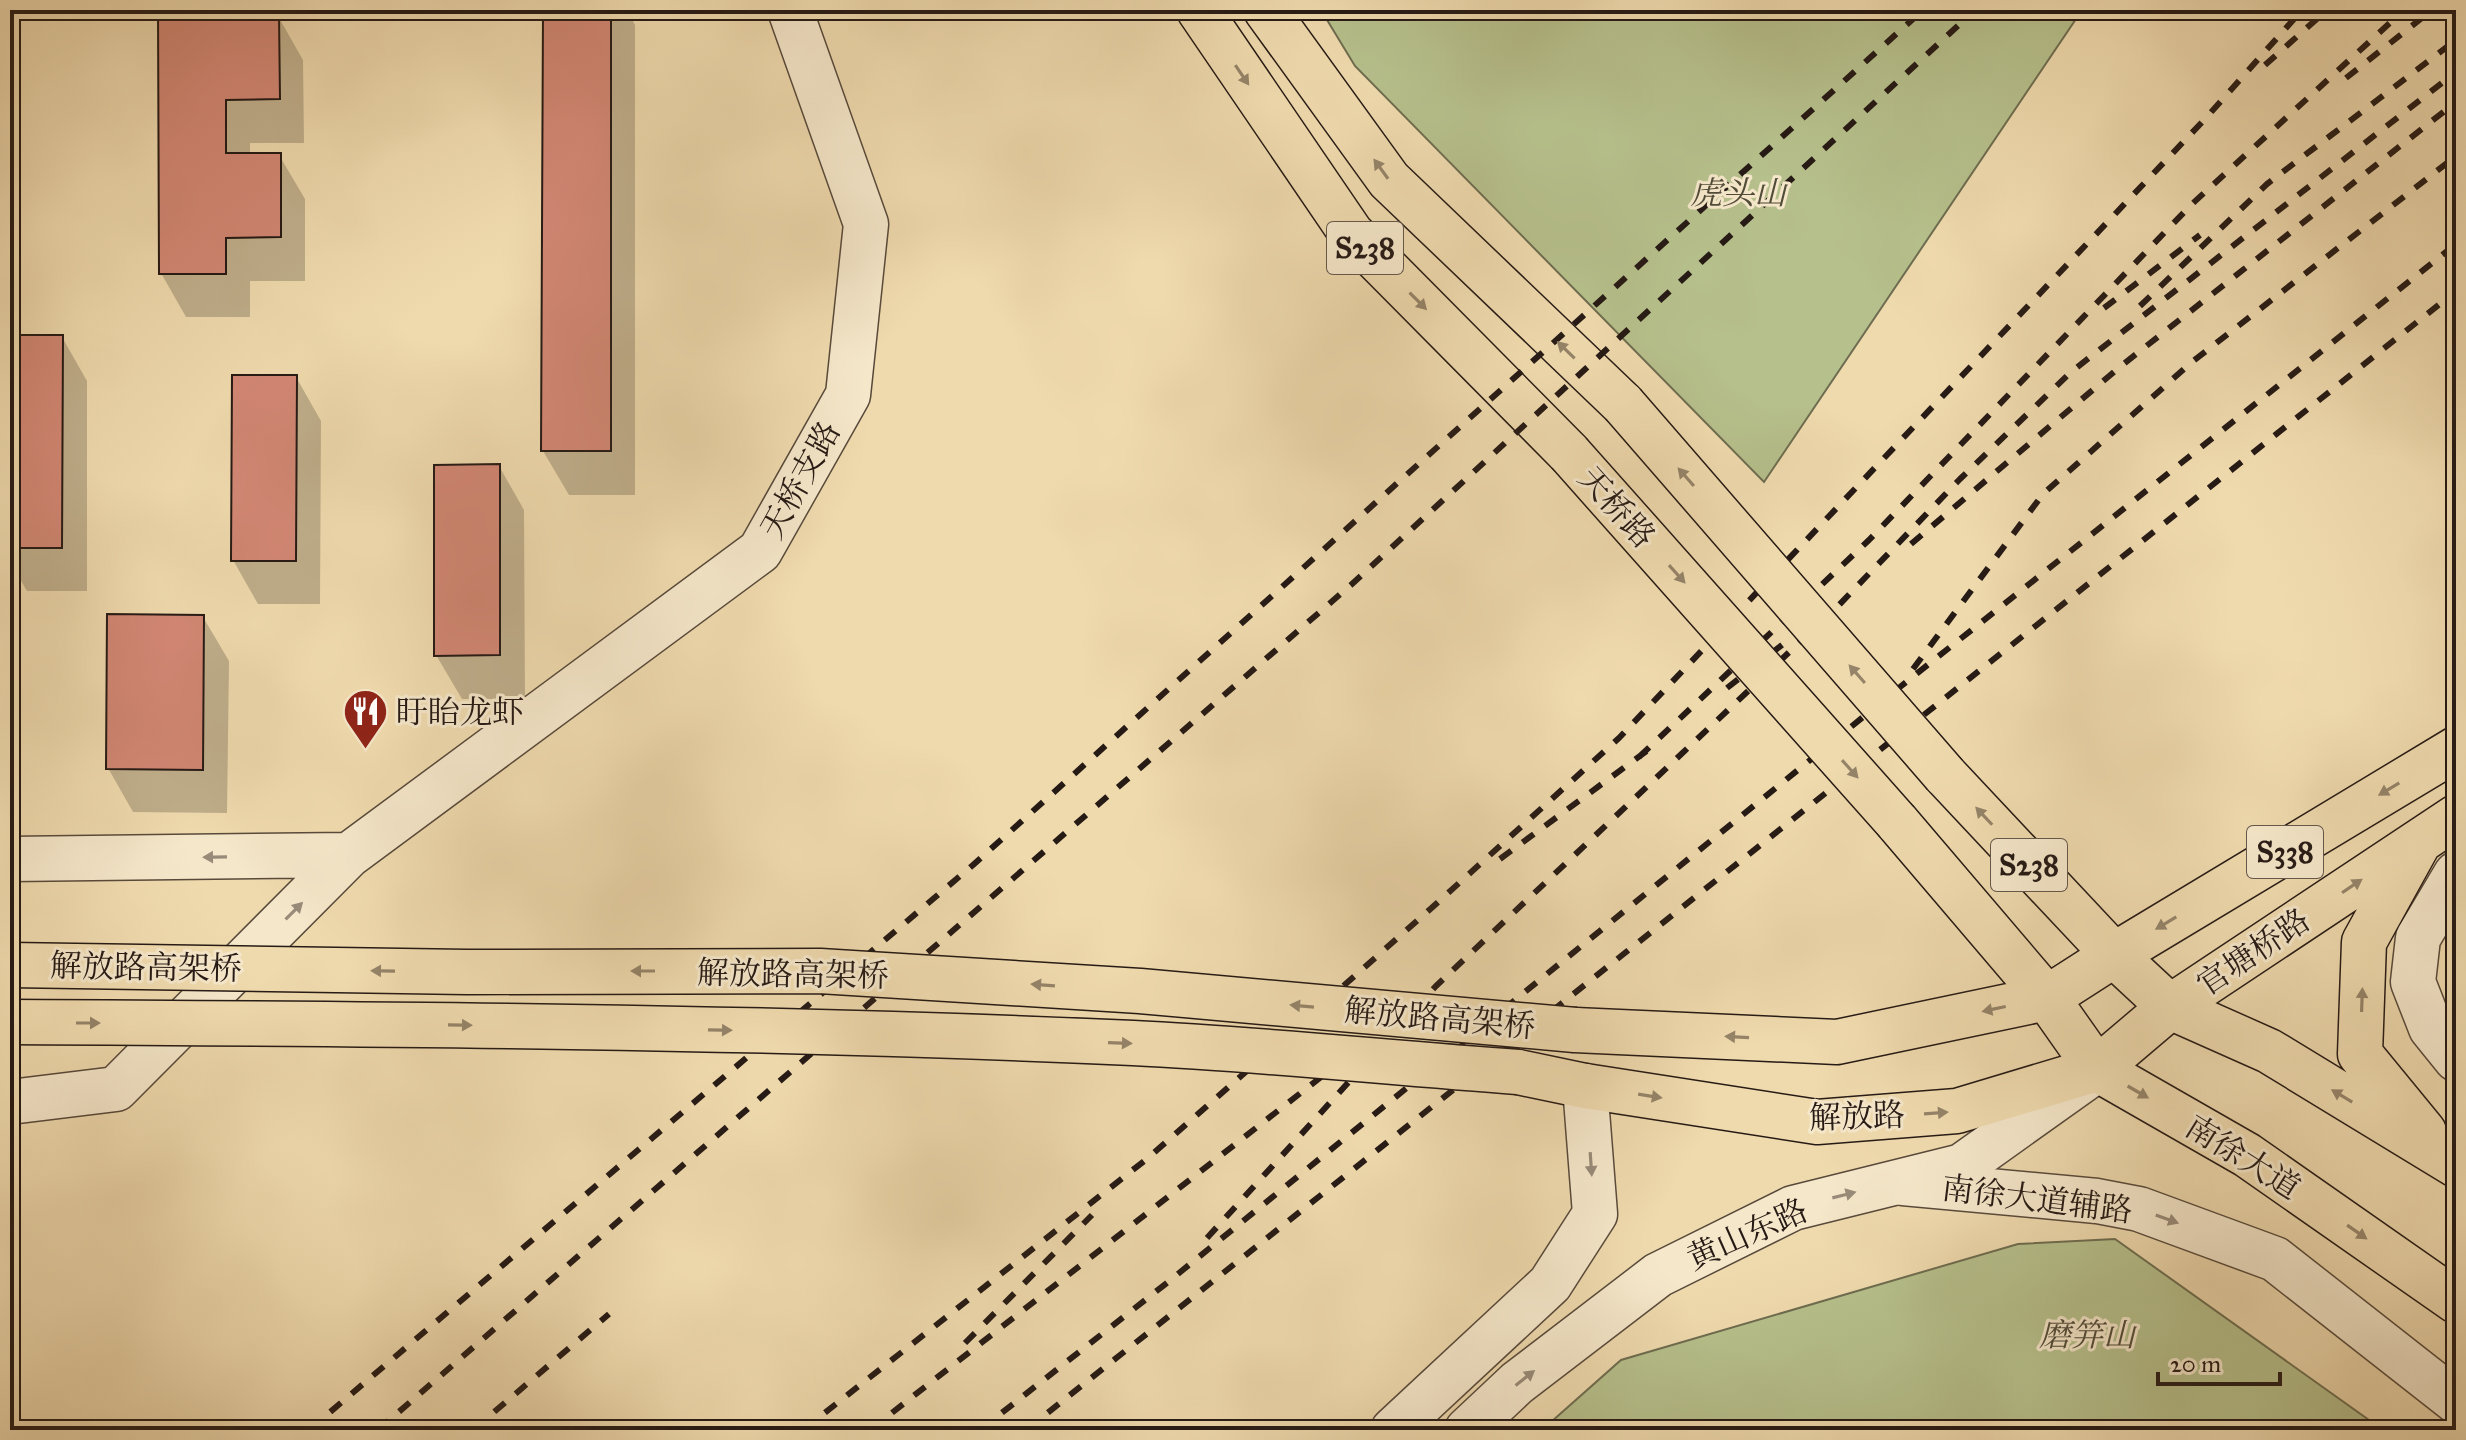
<svg xmlns="http://www.w3.org/2000/svg" width="2466" height="1440" font-family="'IM FELL Great Primer','Noto Serif SC',serif">
  <rect width="100%" height="100%" fill="#efdaae"/>
  <filter id="stains"><feTurbulence type="fractalNoise" baseFrequency=".0025" numOctaves="4"/><feColorMatrix values="0 0 0 0 .2 0 0 0 0 .09 0 0 0 0 .02 0 0 0 .5 -.17"/></filter>
  <radialGradient id="worn" r=".72"><stop offset=".6" stop-color="#630" stop-opacity="0"/><stop offset="1" stop-color="#630" stop-opacity=".3"/></radialGradient>
  <!-- green -->
  <path fill="#b6c08c" stroke="#6e6d50" stroke-width="2" d="M1321,10H2082L1764,482L1355,66Z
    M2115,1239L2383,1430H1542L1621,1360L2018,1244Z"/>
  <!-- shadow -->
  <path fill="#0003" d="M160,10H241L245,17L278,16L303,60L304,143H250V155H279L305,199V281H250V317H186L161,273Z
    M545,10H627L635,25V495H569L543,451Z
    M10,337H62L87,381V591H27L10,562Z
    M296,377L321,421L320,604H258L233,560Z
    M499,466L524,510L525,699H462L436,655Z
    M203,617L229,661L227,813L133,812L108,768Z"/>
  <!-- building -->
  <path fill="#d28774" stroke="#261a15" stroke-width="2" d="M158,10H226V15L279,14L280,99L226,100V153H281V237L226,238V274H159Z
    M543,10H611V451H541Z
    M10,335H63L62,548H10Z
    M232,375H297L296,561H231Z
    M500,464V655L434,656V465Z
    M107,614L204,615L203,770L106,769Z"/>
  <g fill="none" stroke-linecap="round" stroke-linejoin="round">
    <defs>
      <path id="minor" d="M10,859L349,855
        M2456,874L2418,938L2413,982L2431,1028L2456,1059
        M10,1102L116,1089L349,855L760,551L848,395L866,224L790,10
        M1903,1183L2097,1201L2139,1209L2275,1259L2456,1401"/>
      <path id="tertiary" d="M1393,1430L1550,1284L1595,1214L1585,1086
        M1467,1430L1517,1383L1658,1275L1793,1208L1962,1166L2091,1074"/>
      <path id="primary" d="M1199,10L1351,233L1569,453
        M1266,10L1389,180L1623,404
        M1945,775L2114,955L2170,1007L2269,1051L2456,1165
        M1897,822L2047,998L2097,1069L2247,1155L2456,1301
        M2417,846L2364,942L2360,1054L2424,1132
        M1575,1030L1837,1042L2047,998L2114,955L2456,749
        M1518,1072L1585,1086L1817,1122L1957,1111L2097,1069L2170,1007L2456,817"/>
    </defs>
    <!-- minor casing -->
    <use href="#minor" stroke="#584a3b" stroke-width="47"/>
    <!-- tertiary casing -->
    <use href="#tertiary" stroke="#584a3b" stroke-width="47"/>
    <!-- primary casing -->
    <use href="#primary" stroke="#261a15" stroke-width="47"/>
    <!-- minor -->
    <use href="#minor" stroke="#f5e7ca" stroke-width="44"/>
    <!-- tertiary -->
    <use href="#tertiary" stroke="#f5e7ca" stroke-width="44"/>
    <!-- primary -->
    <use href="#primary" stroke="#efdaae" stroke-width="44"/>
    <!-- rail -->
    <path stroke="#261a15" stroke-width="6" stroke-dasharray="14 14" stroke-linecap="butt" d="M2265,65L2327,10
      M2346,78L2432,10
      M2140,306L2267,184L2456,40
      M2104,308L2200,235
      M1911,544L2121,366L2456,102
      M1913,669L2043,494L2192,362L2456,156
      M1727,688L1787,641
      M1639,757L1869,540L2192,204L2404,10
      M1500,859L1648,750
      M1207,1238L1436,986L1838,606L1960,479L2071,372L2456,72
      M965,1343L1092,1215
      M309,1430L973,865L1923,10
      M378,1430L1352,584L1975,10
      M473,1430L609,1314
      M803,1430L1148,1158L1426,913L1619,738L2205,119L2302,10
      M870,1430L1399,1016
      M980,1430L1168,1282L1900,687L2456,244
      M1026,1430L2456,291"/>
    <defs>
      <path id="primary-bridge" d="M1623,404L1945,775
        M1569,453L1897,822
        M10,965L467,972L820,971L1140,991L1575,1030
        M10,1022C384,1024 759,1026 1133,1043C1261,1049 1390,1063 1518,1072"/>
    </defs>
    <!-- primary-bridge casing -->
    <use href="#primary-bridge" stroke="#261a15" stroke-width="47" stroke-linecap="butt"/>
    <!-- primary-bridge -->
    <use href="#primary-bridge" stroke="#efdaae" stroke-width="44"/>
  </g>
  <!-- one-way arrows -->
  <defs><path id="oneway-solid" d="M-6-.8H1V-3.2L6.5 0L1 3.2V.8H-6Z" transform="scale(2)"/></defs>
  <g fill="#958469">
    <use href="#oneway-solid" transform="translate(1242 75) rotate(56)"/>
    <use href="#oneway-solid" transform="translate(1381 169) rotate(-126)"/>
    <use href="#oneway-solid" transform="translate(1418 301) rotate(45)"/>
    <use href="#oneway-solid" transform="translate(1566 350) rotate(-136)"/>
    <use href="#oneway-solid" transform="translate(1686 477) rotate(-131)"/>
    <use href="#oneway-solid" transform="translate(1677 574) rotate(48)"/>
    <use href="#oneway-solid" transform="translate(1857 674) rotate(-131)"/>
    <use href="#oneway-solid" transform="translate(1850 769) rotate(48)"/>
    <use href="#oneway-solid" transform="translate(2389 789) rotate(149)"/>
    <use href="#oneway-solid" transform="translate(1984 816) rotate(-133)"/>
    <use href="#oneway-solid" transform="translate(2352 886) rotate(-34)"/>
    <use href="#oneway-solid" transform="translate(2166 923) rotate(149)"/>
    <use href="#oneway-solid" transform="translate(383 971) rotate(-179)"/>
    <use href="#oneway-solid" transform="translate(643 971) rotate(180)"/>
    <use href="#oneway-solid" transform="translate(1043 985) rotate(-176)"/>
    <use href="#oneway-solid" transform="translate(2362 1000) rotate(-88)"/>
    <use href="#oneway-solid" transform="translate(1302 1006) rotate(-175)"/>
    <use href="#oneway-solid" transform="translate(1994 1009) rotate(168)"/>
    <use href="#oneway-solid" transform="translate(88 1023)"/>
    <use href="#oneway-solid" transform="translate(460 1025) rotate(1)"/>
    <use href="#oneway-solid" transform="translate(720 1030) rotate(1)"/>
    <use href="#oneway-solid" transform="translate(1737 1037) rotate(-177)"/>
    <use href="#oneway-solid" transform="translate(1120 1043) rotate(2)"/>
    <use href="#oneway-solid" transform="translate(2138 1092) rotate(30)"/>
    <use href="#oneway-solid" transform="translate(1650 1096) rotate(9)"/>
    <use href="#oneway-solid" transform="translate(2342 1096) rotate(-149)"/>
    <use href="#oneway-solid" transform="translate(1936 1113) rotate(-4)"/>
    <use href="#oneway-solid" transform="translate(2357 1232) rotate(35)"/>
  </g>
  <g fill="#988b79">
    <use href="#oneway-solid" transform="translate(215 857) rotate(179)"/>
    <use href="#oneway-solid" transform="translate(294 911) rotate(-45)"/>
    <use href="#oneway-solid" transform="translate(1591 1164) rotate(86)"/>
    <use href="#oneway-solid" transform="translate(1844 1195) rotate(-14)"/>
    <use href="#oneway-solid" transform="translate(2167 1219) rotate(20)"/>
    <use href="#oneway-solid" transform="translate(1525 1378) rotate(-38)"/>
  </g>
  <!-- icons -->
  <defs>
    <symbol id="restaurant-pin" viewBox="-11 -11 22 30"><path d="M0 17L-7.5 6A9.5 9.5 0 1 1 7.5 6Z" fill="#8f2418" stroke="#f5e7ca"/><path d="M-5-6h1v4h1v-4h1v4h1v-4h1v5L-1.5 .5V6h-2V.5L-5-1ZM5-6V6H3V1.5H1.5Q1.5-4 5-6Z" fill="#fff"/></symbol>
  </defs>
  <g fill-rule="evenodd">
    <use href="#restaurant-pin" x="340" y="686" width="51" height="69"/>
  </g>
  <g text-anchor="middle" stroke-width="6" stroke-linejoin="round" paint-order="stroke">
    <!-- shield labels -->
    <g fill="#f5e7ca" stroke="#64584b" stroke-width="2">
      <rect x="1327" y="222" width="76" height="52" rx="6"/>
      <rect x="2247" y="826" width="76" height="52" rx="6"/>
      <rect x="1991" y="839" width="76" height="52" rx="6"/>
    </g>
    <g font-size="30" font-weight="bold" fill="#261a15">
      <text x="1365" y="258">S238</text>
      <text x="2285" y="862">S338</text>
      <text x="2029" y="875">S238</text>
    </g>
    <!-- park labels -->
    <g font-size="32" font-style="italic" fill="#514c39" stroke="#f5e7ca">
      <text x="1738" y="204">虎头山</text>
      <text x="2087" y="1346">磨笄山</text>
    </g>
    <!-- street labels -->
    <g font-size="32" fill="#261a15" stroke="#f5e7ca">
      <text transform="translate(800 480) rotate(-61)" y="11">天桥支路</text>
      <text transform="translate(1617 507) rotate(48)" y="11">天桥路</text>
      <text transform="translate(2253 952) rotate(-34)" y="11">官塘桥路</text>
      <text transform="translate(146 967) rotate(1)" y="11">解放路高架桥</text>
      <text transform="translate(793 974) rotate(1)" y="11">解放路高架桥</text>
      <text transform="translate(1440 1018) rotate(5)" y="11">解放路高架桥</text>
      <text transform="translate(1857 1116) rotate(-2)" y="11">解放路</text>
      <text transform="translate(2243 1157) rotate(32)" y="11">南徐大道</text>
      <text transform="translate(2037 1199) rotate(7)" y="11">南徐大道辅路</text>
      <text transform="translate(1747 1234) rotate(-24)" y="11">黄山东路</text>
    </g>
    <!-- poi labels -->
    <g font-size="32" fill="#261a15" stroke="#f5e7ca" text-anchor="start">
      <text x="396" y="723">盱眙龙虾</text>
    </g>
  </g>
  <!-- margin -->
  <rect width="2466" height="1440" fill="none" stroke="#efdaae" stroke-width="40"/>
  <rect x="12" y="12" width="2442" height="1416" fill="none" stroke="#261a15" stroke-width="4"/>
  <rect x="20" y="20" width="2426" height="1400" fill="none" stroke="#261a15" stroke-width="2"/>
  <!-- scale -->
  <path d="M2158 1372v12h122v-12" fill="none" stroke="#261a15" stroke-width="4"/>
  <text x="2170" y="1372" font-size="24" fill="#261a15" stroke="#f5e7ca" stroke-width="6" paint-order="stroke">20 m</text>
  <rect width="100%" height="100%" filter="url(#stains)"/>
  <rect width="100%" height="100%" fill="url(#worn)"/>
</svg>
